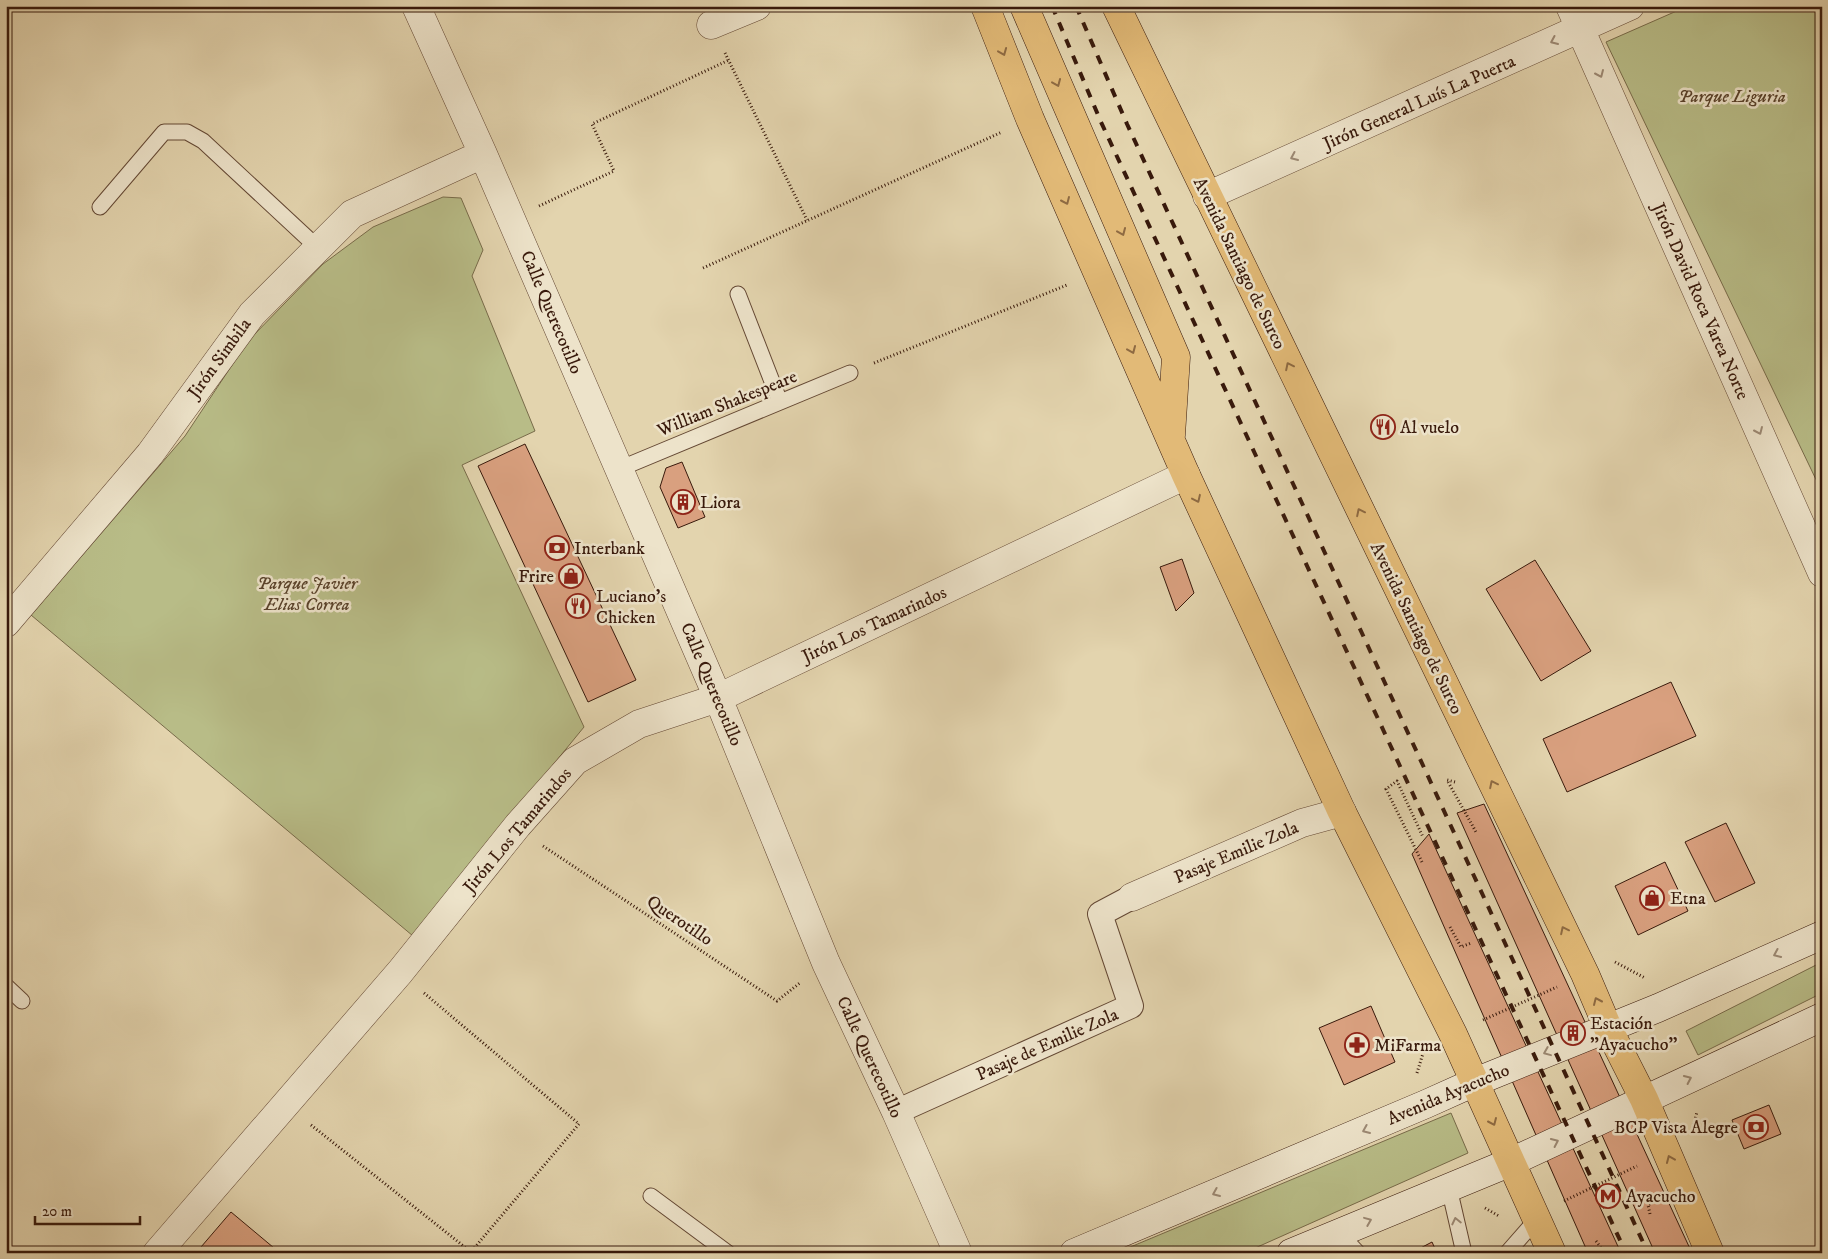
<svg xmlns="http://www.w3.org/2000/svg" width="1828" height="1259" font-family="'IM FELL DW Pica',serif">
  <rect width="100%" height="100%" fill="#e3d4ae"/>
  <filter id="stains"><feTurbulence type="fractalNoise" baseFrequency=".004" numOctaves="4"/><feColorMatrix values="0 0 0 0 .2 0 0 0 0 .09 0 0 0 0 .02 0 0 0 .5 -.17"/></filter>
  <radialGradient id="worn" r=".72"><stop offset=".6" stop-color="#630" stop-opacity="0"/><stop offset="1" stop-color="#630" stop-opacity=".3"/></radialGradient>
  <!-- green -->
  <path fill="#b8bc87" stroke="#786b4a" d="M1688,6H1822V492L1606,42Z
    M443,197L461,198L483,250L472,276L535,431L462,465L584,727L413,936L31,615L185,436L248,341L323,264L373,227Z
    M1822,962V993L1698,1055L1686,1031Z
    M1451,1113L1468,1153L1244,1253H1116Z"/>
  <!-- building -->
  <path fill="#d9a07f" stroke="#391a0c" d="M525,444L636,680L588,702L478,466Z
    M682,462L705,517L678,528L660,487L666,468Z
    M1182,559L1194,593L1176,611L1160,567Z
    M1535,560L1591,651L1541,681L1486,589Z
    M1671,682L1696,736L1567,792L1543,739Z
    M1484,804L1692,1253H1655L1457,813Z
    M1726,823L1755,883L1715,902L1685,842Z
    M1429,834L1621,1253H1588L1412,854Z
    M1665,862L1688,911L1638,935L1615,886Z
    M1371,1006L1395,1062L1344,1085L1319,1028Z
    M1769,1105L1781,1134L1744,1149L1732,1120Z
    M231,1212L280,1253H203L201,1247Z
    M1432,1242L1437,1253H1411Z"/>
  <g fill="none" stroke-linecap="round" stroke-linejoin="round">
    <defs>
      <path id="service" d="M100,207L164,132H187L203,141L318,248
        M738,294L780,402
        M619,469L850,373
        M6,986L22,1001
        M1449,1188L1464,1253
        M651,1196L728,1253
        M1339,1233L1358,1253
        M1507,1253L1536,1220"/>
      <path id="pedestrian" d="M896,1112L1131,1006L1100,914L1132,897"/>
      <path id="minor" d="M416,6L483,154L718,698L826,963L896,1112L958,1253
        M1570,6L1822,573
        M711,25L757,6
        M1207,196L1630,6
        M6,623L150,454L252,314L352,214L483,154
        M1132,897L1302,823L1342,812
        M157,1253L400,972L518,825L575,761L639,724L718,698L1186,475"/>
      <path id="secondary" d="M1074,1253L1426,1104L1475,1082L1658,1008L1822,935
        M1291,1253L1511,1162L1822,1017"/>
      <path id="primary" d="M985,6L1030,119L1186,475L1342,812L1453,1034L1552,1253
        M1024,6L1176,357L1171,435
        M1116,6L1585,974L1608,1028L1644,1099L1710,1253"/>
    </defs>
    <!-- service casing -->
    <use href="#service" stroke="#644834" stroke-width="17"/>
    <!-- pedestrian casing -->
    <use href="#pedestrian" stroke="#644834" stroke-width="26"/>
    <!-- minor casing -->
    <use href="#minor" stroke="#644834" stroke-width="29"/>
    <!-- secondary casing -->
    <use href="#secondary" stroke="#391a0c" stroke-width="29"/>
    <!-- primary casing -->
    <use href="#primary" stroke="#391a0c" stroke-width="29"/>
    <!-- path -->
    <path stroke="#391a0c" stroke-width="3" stroke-dasharray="1 2.5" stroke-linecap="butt" d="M725,53L807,220
      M539,206L614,171L592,124L729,60
      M703,268L1002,132
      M874,363L1067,285
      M1455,782L1447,780L1476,832
      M543,846L777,1001L801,982
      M1422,862L1386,789L1397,781L1423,837
      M1450,927L1461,947L1471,943
      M1615,962L1645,978
      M424,993L579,1124L470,1253
      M1483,1020L1557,987
      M1417,1073L1424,1050
      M311,1125L471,1252
      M1693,1128L1697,1112
      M1564,1201L1637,1166
      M1485,1208L1499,1216
      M1650,1214L1648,1205L1653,1202
      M1596,1241L1605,1253"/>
    <!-- service -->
    <use href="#service" stroke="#ede3ca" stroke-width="15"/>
    <!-- pedestrian -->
    <use href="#pedestrian" stroke="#ede3ca" stroke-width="24"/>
    <!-- minor -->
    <use href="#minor" stroke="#ede3ca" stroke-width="28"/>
    <!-- secondary -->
    <use href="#secondary" stroke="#ede3ca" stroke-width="28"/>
    <!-- primary -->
    <use href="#primary" stroke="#e2ba77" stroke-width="28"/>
    <!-- rail -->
    <path stroke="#391a0c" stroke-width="4" stroke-dasharray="9 9" stroke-linecap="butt" d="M1052,6L1101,122L1626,1253
      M1076,6L1127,124L1648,1253"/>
  </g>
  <!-- one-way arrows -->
  <defs><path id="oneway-chevron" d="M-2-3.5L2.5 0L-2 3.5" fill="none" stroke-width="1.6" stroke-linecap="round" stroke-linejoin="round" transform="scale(1.25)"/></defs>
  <g stroke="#9c8974">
    <use href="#oneway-chevron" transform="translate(1554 41) rotate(156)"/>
    <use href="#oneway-chevron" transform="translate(1600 74) rotate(66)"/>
    <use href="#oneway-chevron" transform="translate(1294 157) rotate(156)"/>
    <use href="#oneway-chevron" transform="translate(1759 431) rotate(66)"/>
    <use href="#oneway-chevron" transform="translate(1777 954) rotate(156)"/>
    <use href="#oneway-chevron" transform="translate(1547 1052) rotate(158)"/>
    <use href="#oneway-chevron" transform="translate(1688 1079) rotate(-25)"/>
    <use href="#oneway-chevron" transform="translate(1366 1130) rotate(157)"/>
    <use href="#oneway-chevron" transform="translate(1555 1142) rotate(-25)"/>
    <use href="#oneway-chevron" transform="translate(1216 1193) rotate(157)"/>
    <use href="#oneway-chevron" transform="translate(1368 1221) rotate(-22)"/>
    <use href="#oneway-chevron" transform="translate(1456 1221) rotate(-103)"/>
  </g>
  <g stroke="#8e6a42">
    <use href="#oneway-chevron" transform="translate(1003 52) rotate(68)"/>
    <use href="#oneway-chevron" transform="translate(1057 83) rotate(67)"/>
    <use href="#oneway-chevron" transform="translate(1066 201) rotate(66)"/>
    <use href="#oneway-chevron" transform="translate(1122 232) rotate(67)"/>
    <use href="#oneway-chevron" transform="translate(1132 350) rotate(67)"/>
    <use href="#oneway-chevron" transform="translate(1289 366) rotate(-116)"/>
    <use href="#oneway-chevron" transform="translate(1197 499) rotate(65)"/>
    <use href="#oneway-chevron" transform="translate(1360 512) rotate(-116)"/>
    <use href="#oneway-chevron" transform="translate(1493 784) rotate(-116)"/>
    <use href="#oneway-chevron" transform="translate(1564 930) rotate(-116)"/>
    <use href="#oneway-chevron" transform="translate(1597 1001) rotate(-114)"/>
    <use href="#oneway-chevron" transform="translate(1493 1122) rotate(66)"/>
    <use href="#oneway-chevron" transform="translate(1670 1159) rotate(-113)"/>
  </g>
  <!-- icons -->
  <defs>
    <symbol id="restaurant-ring" viewBox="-11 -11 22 22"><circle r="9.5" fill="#ede3ca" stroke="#8f2418" stroke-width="1.5"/><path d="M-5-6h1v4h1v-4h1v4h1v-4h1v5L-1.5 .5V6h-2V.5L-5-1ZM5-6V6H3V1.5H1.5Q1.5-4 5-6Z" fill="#8f2418"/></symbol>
    <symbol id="building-ring" viewBox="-11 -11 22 22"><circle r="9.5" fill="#ede3ca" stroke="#8f2418" stroke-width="1.5"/><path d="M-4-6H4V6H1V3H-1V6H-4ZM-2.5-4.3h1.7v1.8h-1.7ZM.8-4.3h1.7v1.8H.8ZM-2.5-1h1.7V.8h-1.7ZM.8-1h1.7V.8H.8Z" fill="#8f2418"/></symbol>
    <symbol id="bank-ring" viewBox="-11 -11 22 22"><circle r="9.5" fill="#ede3ca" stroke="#8f2418" stroke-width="1.5"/><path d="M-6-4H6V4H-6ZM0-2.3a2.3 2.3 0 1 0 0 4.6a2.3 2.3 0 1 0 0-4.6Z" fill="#8f2418"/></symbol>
    <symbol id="shop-ring" viewBox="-11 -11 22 22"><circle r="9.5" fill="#ede3ca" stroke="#8f2418" stroke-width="1.5"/><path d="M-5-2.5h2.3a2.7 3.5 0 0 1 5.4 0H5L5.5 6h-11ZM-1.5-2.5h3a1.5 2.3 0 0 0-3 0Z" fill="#8f2418"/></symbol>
    <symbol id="pharmacy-ring" viewBox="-11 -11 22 22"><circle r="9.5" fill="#ede3ca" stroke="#8f2418" stroke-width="1.5"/><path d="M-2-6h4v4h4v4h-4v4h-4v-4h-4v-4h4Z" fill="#8f2418"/></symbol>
    <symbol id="metro-ring" viewBox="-11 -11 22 22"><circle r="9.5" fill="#ede3ca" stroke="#8f2418" stroke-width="1.5"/><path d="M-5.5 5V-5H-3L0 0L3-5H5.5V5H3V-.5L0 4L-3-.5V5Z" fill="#8f2418"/></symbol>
  </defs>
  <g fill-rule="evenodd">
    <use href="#restaurant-ring" x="1369" y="413" width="28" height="28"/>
    <use href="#building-ring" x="669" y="488" width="28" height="28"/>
    <use href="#bank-ring" x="543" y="534" width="28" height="28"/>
    <use href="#shop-ring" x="557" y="562" width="28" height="28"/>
    <use href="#restaurant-ring" x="564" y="592" width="28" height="28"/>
    <use href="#shop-ring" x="1638" y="884" width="28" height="28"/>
    <use href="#building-ring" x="1559" y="1019" width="28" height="28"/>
    <use href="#pharmacy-ring" x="1343" y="1031" width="28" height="28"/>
    <use href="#bank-ring" x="1742" y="1113" width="28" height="28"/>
    <use href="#metro-ring" x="1594" y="1182" width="28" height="28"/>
  </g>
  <g text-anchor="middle" stroke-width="5" stroke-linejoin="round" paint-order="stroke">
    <!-- park labels -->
    <g font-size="18" font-style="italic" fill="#59422b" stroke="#ede3ca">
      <text x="1732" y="102">Parque Liguria</text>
      <text x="307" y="589">Parque Javier<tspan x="307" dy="21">Elias Correa</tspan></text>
    </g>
    <!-- street labels -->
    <g font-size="18" fill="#391a0c" stroke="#ede3ca">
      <text transform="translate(1419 102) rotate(-24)" y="6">Jirón General Luís La Puerta</text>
      <text transform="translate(1240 263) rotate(64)" y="6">Avenida Santiago de Surco</text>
      <text transform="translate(1701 301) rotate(66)" y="6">Jirón David Roca Varea Norte</text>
      <text transform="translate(552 312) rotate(67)" y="6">Calle Querecotillo</text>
      <text transform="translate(219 358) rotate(-54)" y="6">Jirón Simbila</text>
      <text transform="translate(727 403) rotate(-22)" y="6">William Shakespeare</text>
      <text transform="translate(874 624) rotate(-25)" y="6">Jirón Los Tamarindos</text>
      <text transform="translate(1417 628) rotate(64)" y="6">Avenida Santiago de Surco</text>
      <text transform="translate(712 684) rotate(67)" y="6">Calle Querecotillo</text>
      <text transform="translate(517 830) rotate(-50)" y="6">Jirón Los Tamarindos</text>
      <text transform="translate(1236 852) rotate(-23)" y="6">Pasaje Emilie Zola</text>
      <text transform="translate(680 920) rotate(34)" y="6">Querotillo</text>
      <text transform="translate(1047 1044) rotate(-24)" y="6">Pasaje de Emilie Zola</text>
      <text transform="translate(870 1057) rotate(65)" y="6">Calle Querecotillo</text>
      <text transform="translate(1448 1094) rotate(-23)" y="6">Avenida Ayacucho</text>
    </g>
    <!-- poi labels -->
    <g font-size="18" fill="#391a0c" stroke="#ede3ca" text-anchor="start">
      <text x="1400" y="433">Al vuelo</text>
      <text x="700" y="508">Liora</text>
      <text x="574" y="554">Interbank</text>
      <text x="554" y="582" text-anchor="end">Frire</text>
      <text x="596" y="602">Luciano's<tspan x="596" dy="21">Chicken</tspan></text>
      <text x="1670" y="904">Etna</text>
      <text x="1590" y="1029">Estación<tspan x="1590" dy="21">"Ayacucho"</tspan></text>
      <text x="1374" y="1051">MiFarma</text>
      <text x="1738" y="1133" text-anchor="end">BCP Vista Alegre</text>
      <text x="1626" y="1202">Ayacucho</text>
    </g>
  </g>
  <!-- margin -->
  <rect width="1828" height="1259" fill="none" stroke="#e3d4ae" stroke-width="25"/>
  <rect x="8" y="8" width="1813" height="1244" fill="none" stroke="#391a0c" stroke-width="2.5"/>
  <rect x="12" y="12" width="1803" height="1234" fill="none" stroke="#391a0c"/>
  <!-- scale -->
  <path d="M35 1216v8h105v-8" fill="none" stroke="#391a0c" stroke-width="2.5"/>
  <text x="42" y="1216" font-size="15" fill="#391a0c" stroke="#ede3ca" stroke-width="4" paint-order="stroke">20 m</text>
  <rect width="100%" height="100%" filter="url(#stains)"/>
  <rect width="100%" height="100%" fill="url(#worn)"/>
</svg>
